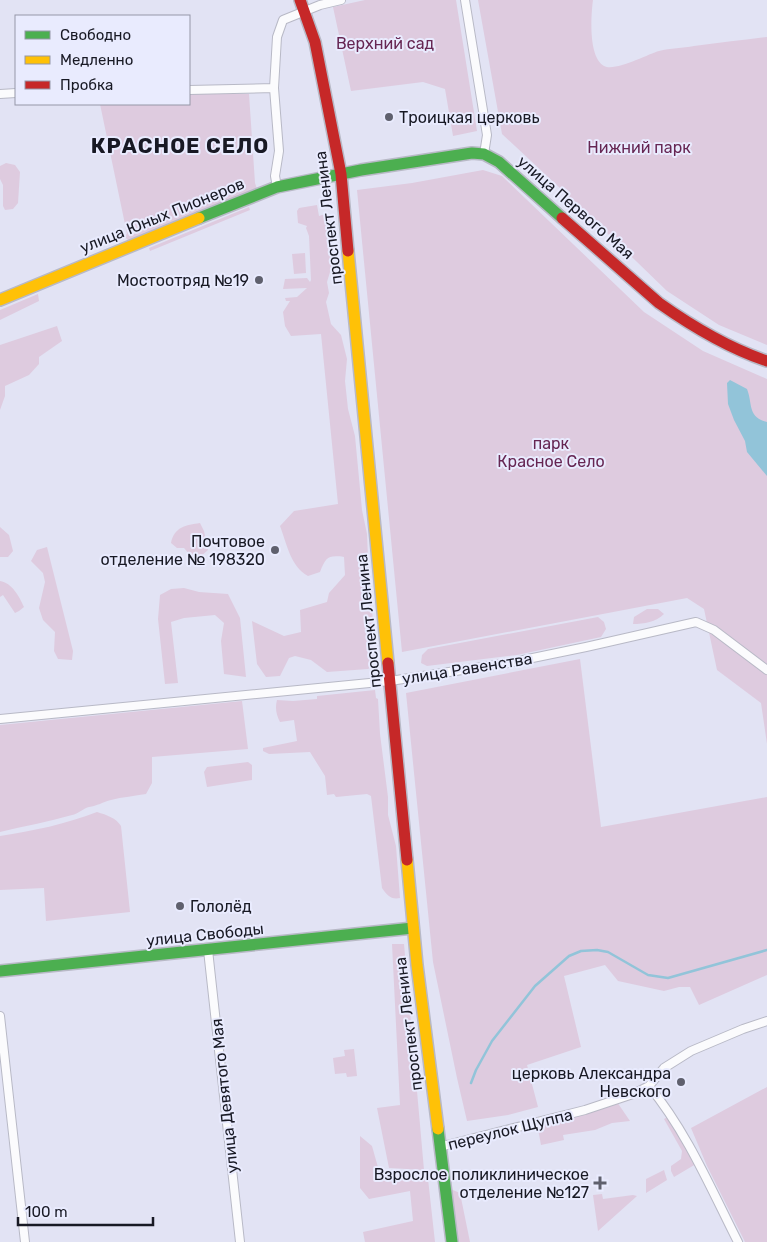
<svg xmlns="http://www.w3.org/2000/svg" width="767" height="1242" font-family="Rubik,sans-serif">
  <rect width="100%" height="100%" fill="#e2e3f4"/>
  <!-- green -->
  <path fill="#decbdf" d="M365,0H456L477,131L453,136L445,89L423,82L351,91L333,7Z
    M478,0H593C591,15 588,57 604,66C615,72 648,54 659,51C670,48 683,48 694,46C718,43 743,40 767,37V345L719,325L667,291L576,203L502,134Z
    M189,94H249L255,183L257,189L129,241L124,236L127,234L100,104H189Z
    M6,163L15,165L20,172L18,203L13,209L5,210L3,206V185L0,179V166Z
    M483,170L502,176L644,312L703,351L767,379V744L761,703L717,670L704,609L687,598L402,652L357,190L412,183Z
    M317,205L319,216L328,213L333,262L327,282L329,293L326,302L331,324L341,335L347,359L345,381L348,409L355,436L362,510L367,534L369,582L377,659L373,666L368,669L327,672L311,660L295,656L289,658L280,676L266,677L257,664L252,621L284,636L301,632L300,610L327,602L329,593L345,575L344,557C328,555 326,557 320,572L308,576C290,566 287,544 280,526L294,511L338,504L321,334L291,336L285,326L283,312L290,301H286L285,298L297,297L307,288L283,289L285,279L307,278L310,282L311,280L309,236L306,228L307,226L298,223L297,211L299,208Z
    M249,207L250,210L150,251L149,248Z
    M305,253L306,273L294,274L292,254Z
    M38,294L39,301L0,320V310Z
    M57,326L62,341L39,357V364L29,375L5,386V396L0,410V345Z
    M200,523L204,531L208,550L200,557L190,555L184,548H177L171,543C174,527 186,525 200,523Z
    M0,527L9,535L13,551L8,557H0Z
    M47,547L73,651L72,660L58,659L54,651L55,632L43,620L39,608L45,582L43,573L31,561L37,550Z
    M0,581C12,583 19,596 24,607L19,611L15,613L3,595L0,597Z
    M184,588L199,592L228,594L240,618L246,677L224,674L221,641L224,623L215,615L184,618L171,622L178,683L165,684L158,619L160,595L171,589Z
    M647,609H658L664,614C656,622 644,624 633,624L634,617Z
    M598,617L604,622L606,629L601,637L517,655L427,666L421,663L422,655L428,649Z
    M580,659L601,827L767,797V975L699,1005L690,987H679L664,991L618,981L605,965L564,976L581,1047L527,1065L538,1107L508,1115L467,1121L457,1078L433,962L406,693Z
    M375,690L376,698L378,699L380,734L388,797V815L396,846L400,898C391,900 387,895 382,888L371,796L367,794L336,797L334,794L327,795L325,776L310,752L269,754L263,751V748L297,741L294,720L280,722C276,714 275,708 277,700L293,701L317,699V696Z
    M242,701L248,749L152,757V783L146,794C135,796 122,797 111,800C103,802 97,806 89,807C84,808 78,814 72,815C48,822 24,826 0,832V725Z
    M248,762L252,765V780L207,787L204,772L207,767Z
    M97,812C107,815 116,818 121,826L130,912L46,921L44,888L0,890V836C33,831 66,824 97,812Z
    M392,944H404L424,1170L389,1168L377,1108L400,1105Z
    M354,1049L357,1076L347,1077L346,1073L335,1074L333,1058L345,1056L344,1050Z
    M767,1087V1242H745L707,1166L691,1128Z
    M617,1102L630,1121L612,1123L595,1130L563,1135L564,1140L541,1145L538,1129L540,1125Z
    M669,1116L696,1164L674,1177L671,1171V1166L681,1159L682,1151L664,1119Z
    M360,1136L372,1146L381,1178L401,1180L428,1179L435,1242H365L363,1232L413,1221L410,1191L369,1199L360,1188Z
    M664,1170L667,1180L646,1193V1179Z
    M448,1188L460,1193L470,1242H457Z
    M602,1194L603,1199L633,1195L637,1196L598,1231L593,1195Z"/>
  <!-- water -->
  <path fill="#92c4d9" d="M730,380L747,389C753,404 747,417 767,422V476L747,452L745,441L734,420L728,404L727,383Z"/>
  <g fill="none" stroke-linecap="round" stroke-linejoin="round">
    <!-- stream -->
    <path stroke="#92c4d9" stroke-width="2.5" d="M471,1083L476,1070L492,1041L535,986L569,956L581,951L597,950L608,952L648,975L668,978L767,950"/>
    <defs>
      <path id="street" d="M465,0L487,135L484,154
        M274,88L279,151L275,176L277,187
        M189,90L274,88L277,37L283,20L320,5L341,0
        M0,94L16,93
        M0,719L390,681L508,663L586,647L696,622L714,630L767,670
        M208,950L240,1242
        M0,1016L25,1242
        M649,1086C687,1132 711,1189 738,1242
        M439,1147L585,1110L633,1094L649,1086L664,1068L691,1051L743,1029L767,1021"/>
      <path id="fast" d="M199,218L277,187L361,170L472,153L484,154L499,162L562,218
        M0,971L413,928
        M438,1129L452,1242"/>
      <path id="slow" d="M348,251L388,663
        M0,300L199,218
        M407,860L417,965L438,1129"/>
      <path id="jam" d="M300,0L315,42L341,174L348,251
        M562,218L659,303C693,327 728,348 767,361
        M388,663L407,860"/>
    </defs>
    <!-- street casing -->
    <use href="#street" stroke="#b8b9c6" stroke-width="10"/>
    <!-- fast casing -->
    <use href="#fast" stroke="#b8b9c6" stroke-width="14"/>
    <!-- slow casing -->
    <use href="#slow" stroke="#b8b9c6" stroke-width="14"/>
    <!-- jam casing -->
    <use href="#jam" stroke="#b8b9c6" stroke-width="14"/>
    <!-- street -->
    <use href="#street" stroke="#fbfbfd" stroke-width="8"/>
    <!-- fast -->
    <use href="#fast" stroke="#4caf50" stroke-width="11"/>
    <!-- slow -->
    <use href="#slow" stroke="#ffc107" stroke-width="11"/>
    <!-- jam -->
    <use href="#jam" stroke="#c62828" stroke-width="11"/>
  </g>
  <!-- markers -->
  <g fill="#5f606d" stroke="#e9ebfe" stroke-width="2">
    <circle cx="389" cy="117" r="5"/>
    <circle cx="259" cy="280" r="5"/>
    <circle cx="275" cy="550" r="5"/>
    <circle cx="180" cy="906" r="5"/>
    <circle cx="681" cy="1082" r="5"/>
    <path d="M597.5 1175.5h5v5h5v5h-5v5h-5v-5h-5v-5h5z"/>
  </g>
  <g text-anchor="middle" stroke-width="4" stroke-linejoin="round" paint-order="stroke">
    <!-- park labels -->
    <g font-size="16" fill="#662653" stroke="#e9ebfe">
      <text x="385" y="49">Верхний сад</text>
      <text x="639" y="153">Нижний парк</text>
      <text x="551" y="449">парк<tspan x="551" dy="18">Красное Село</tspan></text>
    </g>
    <!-- poi labels -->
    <g font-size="16" fill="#181924" stroke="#e9ebfe" text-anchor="end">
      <text x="399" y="123" text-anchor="start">Троицкая церковь</text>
      <text x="249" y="286">Мостоотряд №19</text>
      <text x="265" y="547">Почтовое<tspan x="265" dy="18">отделение № 198320</tspan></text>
      <text x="190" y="912" text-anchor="start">Гололёд</text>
      <text x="671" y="1079">церковь Александра<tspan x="671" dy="18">Невского</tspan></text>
      <text x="589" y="1180">Взрослое поликлиническое<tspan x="589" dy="18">отделение №127</tspan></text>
    </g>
    <!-- street labels -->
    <g font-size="16" fill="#181924" stroke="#e9ebfe">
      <text transform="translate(576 207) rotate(41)" y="6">улица Первого Мая</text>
      <text transform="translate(162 215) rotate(-22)" y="6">улица Юных Пионеров</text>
      <text transform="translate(328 218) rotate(-97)" y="6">проспект Ленина</text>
      <text transform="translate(368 621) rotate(-96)" y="6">проспект Ленина</text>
      <text transform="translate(467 668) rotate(-9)" y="6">улица Равенства</text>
      <text transform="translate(205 934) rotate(-6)" y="6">улица Свободы</text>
      <text transform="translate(408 1024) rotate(-97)" y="6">проспект Ленина</text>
      <text transform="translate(224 1096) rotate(-96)" y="6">улица Девятого Мая</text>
      <text transform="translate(510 1129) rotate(-14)" y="6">переулок Щуппа</text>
    </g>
    <!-- district labels -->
    <g font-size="21" font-weight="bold" letter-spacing="1" fill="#181924" stroke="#e9ebfe">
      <text x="180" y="153">КРАСНОЕ СЕЛО</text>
    </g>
  </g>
  <!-- legend -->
  <rect x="15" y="15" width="175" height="90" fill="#e9ebfe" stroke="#9597a7"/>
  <rect x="25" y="31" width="25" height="8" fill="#4caf50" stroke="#9597a7"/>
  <text x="60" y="40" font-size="15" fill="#181924">Свободно</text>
  <rect x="25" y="56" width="25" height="8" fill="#ffc107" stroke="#9597a7"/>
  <text x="60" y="65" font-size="15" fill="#181924">Медленно</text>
  <rect x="25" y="81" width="25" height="8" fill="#c62828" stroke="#9597a7"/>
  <text x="60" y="90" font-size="15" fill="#181924">Пробка</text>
  <!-- scale -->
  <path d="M18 1217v8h135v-8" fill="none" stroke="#181924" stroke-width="2.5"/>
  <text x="25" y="1217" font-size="15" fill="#181924" stroke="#e9ebfe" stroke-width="4" paint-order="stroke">100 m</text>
</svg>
